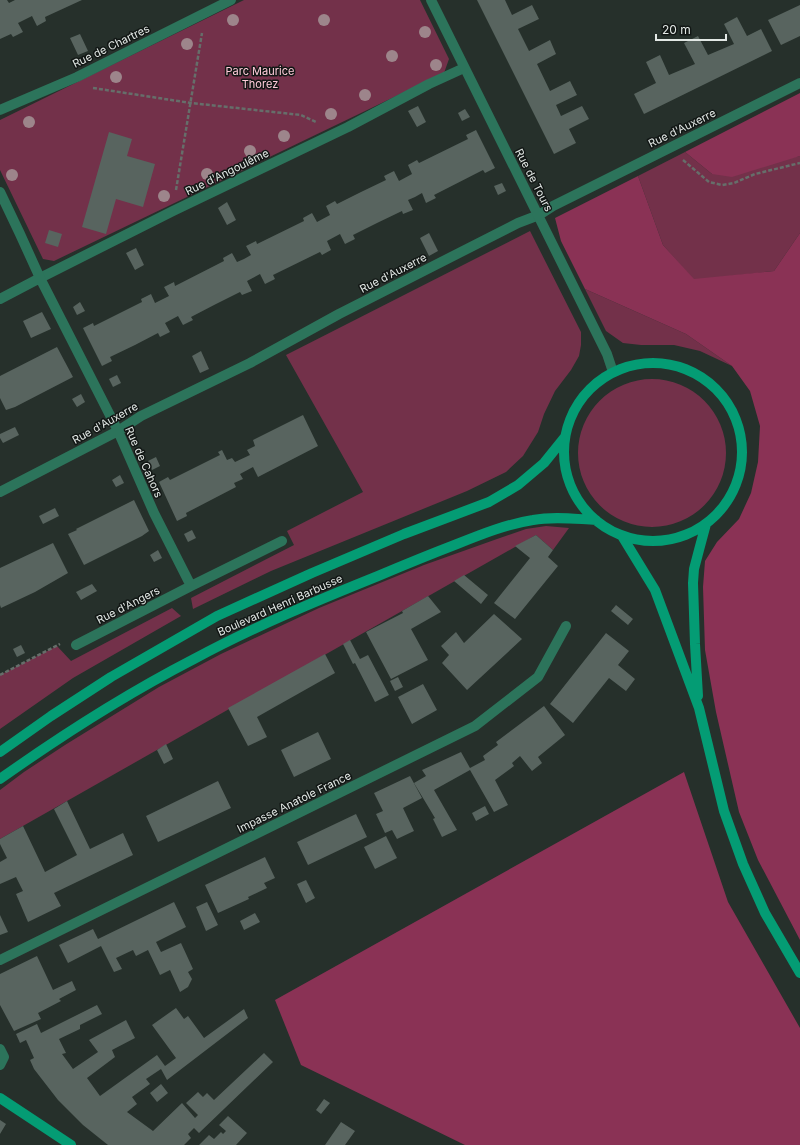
<svg xmlns="http://www.w3.org/2000/svg" width="800" height="1145" font-family="Inter,sans-serif">
  <rect width="100%" height="100%" fill="#26302b"/>
  <!-- green -->
  <path fill="#73314a" d="M244,0H420L449,59L444,73L54,261L43,259L0,170V120Z
    M685,152L712,174L800,156V233L774,271L694,280L663,245L638,176Z
    M530,231L581,332V345L579,356L571,370L555,391L544,414L538,432L523,456L506,472L467,491L271,571L193,609L191,598L294,545L287,531L363,492L286,355Z
    M585,289L686,334L732,366L700,351L674,345H641L623,343L606,331Z
    M578 453a74 74 0 1 1 148 0a74 74 0 1 1-148 0Z
    M546,526L569,528L553,550L536,535L0,839V790L24,772L65,745L159,687L221,654L319,608L424,565L497,539L526,529Z
    M172,608L181,616L73,678L0,729V675L57,646L71,661Z"/>
  <!-- forest -->
  <path fill="#8a3255" d="M800,93V156L732,177L712,174L685,152Z
    M638,176L663,245L694,279L774,271L800,233V940L758,860L739,812L716,712L705,650L703,587L705,561L717,542L739,519L751,493L758,462L760,426L750,391L732,366L686,334L585,289L561,241L555,218Z
    M684,772L728,902L800,1028V1145H465L301,1065L275,1000Z"/>
  <!-- building -->
  <path fill="#58645f" d="M0,0H7L9,3L15,0H82L45,17L46,21L37,26L32,16L18,23L23,32L13,37L11,34L0,39Z
    M477,0H505L512,15L532,5L539,19L518,29L529,51L550,40L556,54L537,64L550,91L570,81L577,95L556,105L561,116L582,106L589,119L569,129L576,143L554,154Z
    M800,5V36L781,45L768,20Z
    M737,17L747,36L761,29L772,51L644,114L634,94L656,83L646,62L660,55L669,75L695,64L684,43L698,36L708,55L734,44L724,24Z
    M80,34L88,51L78,55L70,38Z
    M418,106L426,122L417,127L408,111Z
    M465,109L470,117L462,121L458,113Z
    M476,130L495,168L485,173L483,170L434,195L436,198L426,203L422,193L415,197L408,200L413,210L403,214L402,211L377,223L353,235L355,239L345,244L340,234L327,241L331,250L322,255L320,252L273,275L275,279L265,284L260,274L247,281L252,291L242,295L240,292L216,304L191,317L193,320L183,325L178,316L165,323L170,332L160,337L158,333L135,345L110,357L112,361L102,366L83,328L93,323L94,326L142,302L141,299L151,294L155,303L169,296L164,287L174,282L175,286L224,261L223,258L232,253L237,262L244,259L251,255L246,246L256,241L257,244L304,221L303,218L312,213L317,222L330,215L326,206L335,201L337,204L361,192L386,180L384,176L394,171L399,181L412,174L408,165L417,160L419,163L468,139L466,135Z
    M109,132L132,139L127,156L155,164L143,207L116,199L106,234L82,227Z
    M502,183L506,191L498,195L494,186Z
    M227,202L236,220L227,225L218,208Z
    M49,230L62,234L58,247L45,243Z
    M429,233L438,251L429,256L420,238Z
    M136,248L144,265L135,270L126,253Z
    M80,302L85,311L77,315L73,307Z
    M42,312L51,329L31,338L23,321Z
    M57,347L73,377L15,407L6,410L0,398V376Z
    M201,351L209,369L200,373L192,356Z
    M117,375L121,383L113,387L109,379Z
    M81,394L85,402L77,407L72,399Z
    M303,415L318,446L258,477L253,467L240,474L243,479L234,483L236,487L186,513L187,516L177,521L159,482L168,477L170,480L220,455L218,452L222,450L227,460L232,458L235,462L250,455L247,450L255,446L253,440Z
    M15,427L19,435L3,443L0,438V434Z
    M156,457L160,466L152,470L148,461Z
    M120,475L124,483L116,487L112,480Z
    M134,500L149,531L142,536L84,565L68,534L77,530L76,529Z
    M55,508L59,516L43,524L39,516Z
    M192,530L196,538L188,542L184,534Z
    M536,535L553,550L548,557L558,566L515,619L494,603L530,558L515,546Z
    M53,543L68,573L35,592L1,608L0,605V568Z
    M158,550L162,558L154,562L150,555Z
    M464,575L488,595L481,604L454,581Z
    M92,584L97,591L81,600L76,592Z
    M428,596L441,612L411,629L428,660L391,679L366,632L403,613L402,611Z
    M616,605L633,619L628,625L611,611Z
    M494,614L522,639L467,690L442,663L449,655L441,646L456,632L464,643Z
    M606,633L629,651L618,665L635,679L626,691L609,678L573,723L550,704Z
    M350,640L360,659L368,655L389,695L375,702L355,663L353,664L343,644Z
    M21,645L25,653L17,657L13,649Z
    M325,654L335,673L257,717L267,737L248,746L228,708Z
    M398,677L403,687L395,691L390,681Z
    M423,684L437,710L412,724L398,697Z
    M544,706L565,735L538,757L542,763L532,771L520,756L512,763L514,766L495,780L508,805L494,812L470,770L434,790L457,830L442,837L433,819L435,818L414,783L426,776L422,770L461,752L470,768L485,760L483,756L498,745L496,742Z
    M318,732L331,759L294,777L281,750Z
    M166,744L173,759L164,764L157,750Z
    M410,776L422,798L403,808L414,831L397,839L392,830L385,833L376,814L383,811L374,793Z
    M218,781L231,808L158,842L146,816Z
    M67,801L90,849L123,833L133,855L54,893L61,906L28,922L16,894L23,891L16,877L0,884V862L7,858L0,844V839L23,826L45,872L77,855L54,809Z
    M485,806L489,814L476,821L472,813Z
    M356,814L367,837L308,865L297,842Z
    M386,836L397,858L375,869L364,847Z
    M265,857L275,878L264,883L267,888L248,897L249,899L218,913L205,885Z
    M306,880L315,898L306,903L297,884Z
    M174,902L186,927L156,942L161,952L181,943L193,969L188,972L192,979L188,987L180,992L170,970L160,975L148,950L136,956L133,950L116,958L122,969L114,972L101,946L68,963L59,945L93,929L98,939Z
    M207,902L218,925L206,931L196,907Z
    M255,913L260,922L244,930L240,921Z
    M0,915L8,932L0,935Z
    M37,956L53,990L72,981L76,990L59,999L61,1001L38,1013L41,1019L14,1031L0,1005V974Z
    M97,1005L102,1014L80,1025V1029L59,1039L66,1053L62,1054L73,1069L98,1052L89,1040L126,1020L135,1038L112,1050L115,1057L87,1078L100,1096L157,1055L165,1066L176,1058L152,1025L176,1008L184,1019L188,1016L204,1038L244,1009L248,1018L167,1080L161,1069L146,1079L150,1084L132,1097L137,1104L127,1112L153,1131L182,1103L195,1118L198,1115L186,1103L198,1092L203,1097L207,1093L214,1100L264,1053L273,1062L199,1133L194,1128L188,1134L191,1138L184,1145H108L83,1125L58,1100L34,1069L30,1060L34,1058L26,1040L20,1043L16,1034L37,1024L41,1033Z
    M161,1084L168,1093L157,1102L150,1093Z
    M324,1099L330,1103L321,1114L316,1110Z
    M228,1116L247,1133L236,1145H199L209,1135L214,1139L221,1132L223,1134L226,1131L219,1125Z
    M0,1120L6,1124L0,1134Z
    M341,1122L355,1131L345,1145H325Z"/>
  <g fill="none" stroke-linecap="round" stroke-linejoin="round">
    <!-- path -->
    <path stroke="#666e6a" stroke-width="2.5" stroke-dasharray="4 2" stroke-linecap="butt" d="M93,88L191,103L301,115L316,122
      M683,160L709,182L722,185L734,183L755,174L800,163
      M176,190L202,33
      M0,675L60,644"/>
    <!-- lane -->
    <path stroke="#2c745b" stroke-width="10" d="M40,278L173,211L348,127L429,84L464,68
      M118,431L141,416L250,363L339,314L518,223L539,215"/>
    <!-- street -->
    <path stroke="#2c745b" stroke-width="10" d="M431,0L607,354L613,372
      M0,110L77,77L231,0
      M0,192L20,234L40,278L118,431L154,513L191,586L282,541
      M539,215L553,206L800,83
      M0,299L40,278
      M0,492L118,431
      M76,645L191,586
      M0,960L475,726L538,677L566,626
      M0,1049L4,1057L0,1065"/>
    <!-- secondary -->
    <path stroke="#049c74" stroke-width="10" d="M564 452a89 89 0 1 1 178 0a89 89 0 1 1-178 0Z
      M622,536L655,590L699,708L724,811L743,864L765,913L800,973
      M698,696L695,644L693,583L694,569L699,550L706,524
      M0,752L51,716L111,677L217,616L312,573L404,534L489,502L518,485L544,463L565,437
      M0,779C62,735 126,694 194,659C253,627 316,601 378,576C404,565 431,554 457,544C482,534 507,524 533,520C554,516 575,519 596,520
      M0,1098L71,1145"/>
  </g>
  <!-- trees -->
  <g fill="#9d858b">
    <circle cx="233" cy="20" r="6"/>
    <circle cx="324" cy="20" r="6"/>
    <circle cx="425" cy="32" r="6"/>
    <circle cx="187" cy="44" r="6"/>
    <circle cx="392" cy="56" r="6"/>
    <circle cx="436" cy="65" r="6"/>
    <circle cx="116" cy="77" r="6"/>
    <circle cx="365" cy="95" r="6"/>
    <circle cx="331" cy="114" r="6"/>
    <circle cx="29" cy="122" r="6"/>
    <circle cx="284" cy="136" r="6"/>
    <circle cx="250" cy="151" r="6"/>
    <circle cx="207" cy="174" r="6"/>
    <circle cx="12" cy="175" r="6"/>
    <circle cx="164" cy="196" r="6"/>
  </g>
  <g text-anchor="middle" stroke-width="3" stroke-linejoin="round" paint-order="stroke">
    <!-- street labels -->
    <g font-size="11" fill="#e2e8e5" stroke="#121715">
      <text transform="translate(111 46) rotate(-26)" y="4">Rue de Chartres</text>
      <text transform="translate(682 128) rotate(-26)" y="4">Rue d'Auxerre</text>
      <text transform="translate(227 172) rotate(-26)" y="4">Rue d'Angoulême</text>
      <text transform="translate(534 180) rotate(63)" y="4">Rue de Tours</text>
      <text transform="translate(393 273) rotate(-27)" y="4">Rue d'Auxerre</text>
      <text transform="translate(105 423) rotate(-29)" y="4">Rue d'Auxerre</text>
      <text transform="translate(144 462) rotate(66)" y="4">Rue de Cahors</text>
      <text transform="translate(128 605) rotate(-27)" y="4">Rue d'Angers</text>
      <text transform="translate(280 605) rotate(-24)" y="4">Boulevard Henri Barbusse</text>
      <text transform="translate(294 802) rotate(-26)" y="4">Impasse Anatole France</text>
    </g>
    <!-- park labels -->
    <g font-size="11" fill="#ffcbda" stroke="#121715">
      <text x="260" y="75">Parc Maurice<tspan x="260" dy="13">Thorez</tspan></text>
    </g>
  </g>
  <!-- scale -->
  <path d="M656 34v6h70v-6" fill="none" stroke="#e2e8e5" stroke-width="2"/>
  <text x="662" y="34" font-size="12" fill="#e2e8e5" stroke="#121715" stroke-width="3" paint-order="stroke">20 m</text>
</svg>
